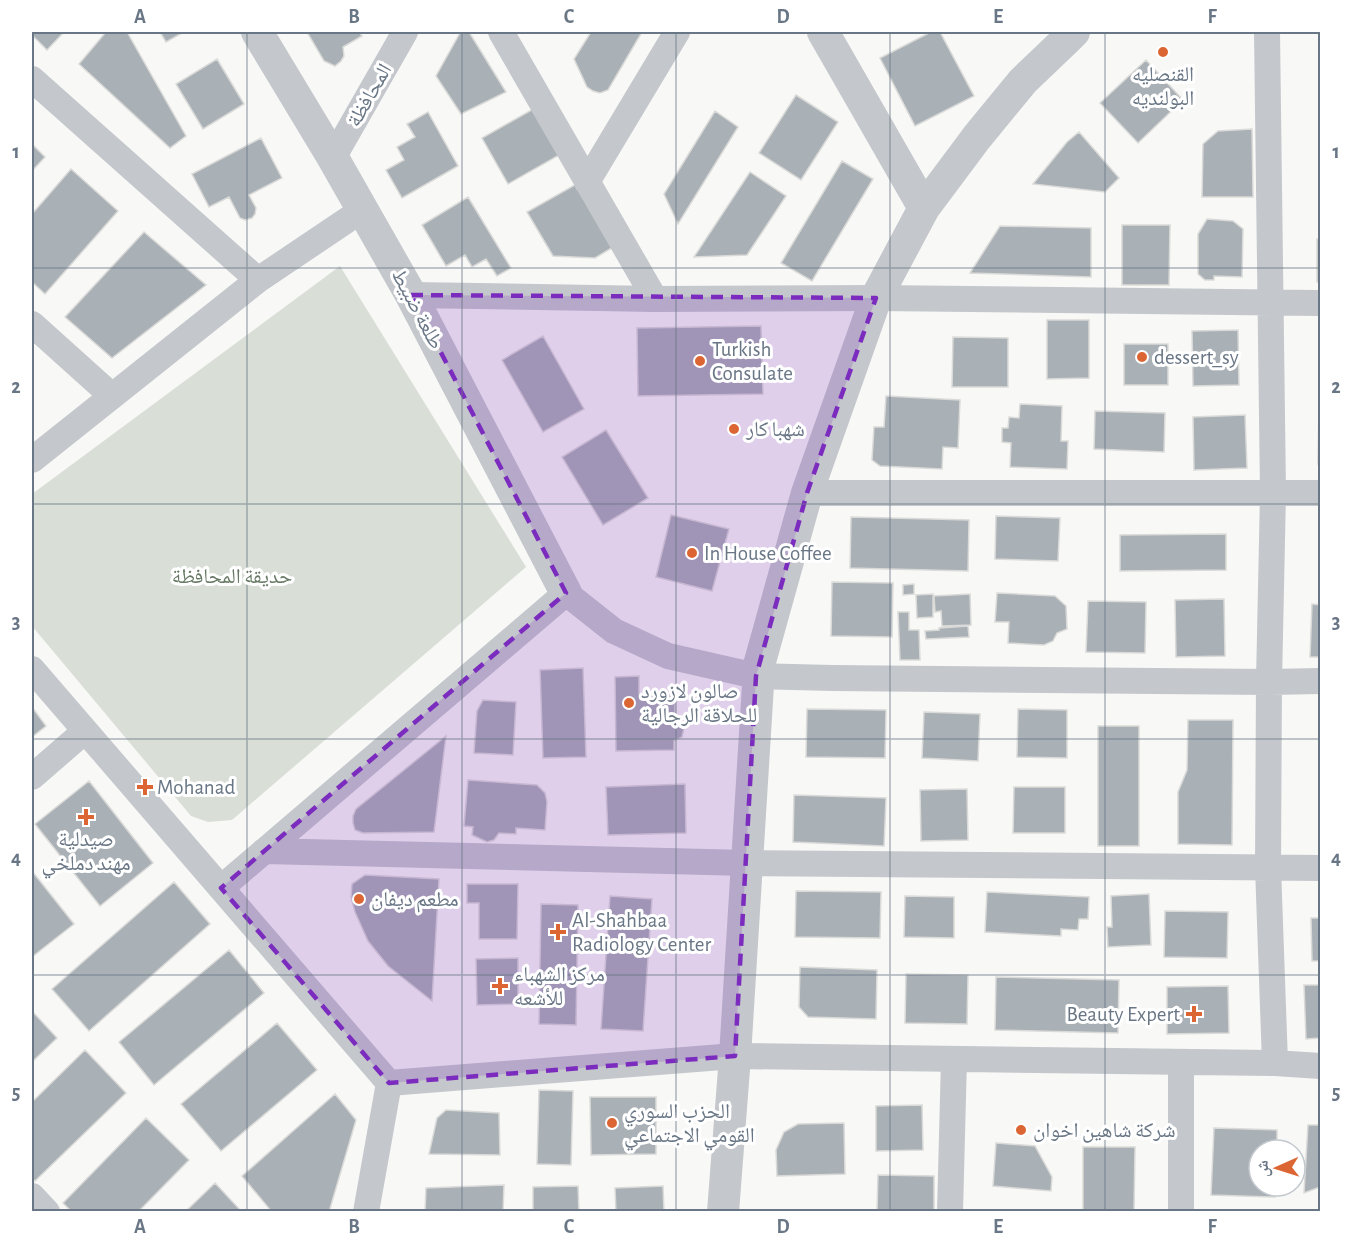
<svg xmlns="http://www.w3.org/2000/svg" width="1352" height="1243" font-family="'Alegreya Sans','Noto Naskh Arabic',sans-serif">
  <rect width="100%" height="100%" fill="#f8f8f6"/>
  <!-- green -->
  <path fill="#d9dfd7" d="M340,266L526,567L232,820L208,822L191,816L32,626V494Z"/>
  <!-- building -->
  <path fill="#a9b0b6" stroke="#dadad8" stroke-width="1.5" d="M32,32H64L47,50L32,35Z
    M106,32H127L186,136L170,148L79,64Z
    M160,32H184L166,42Z
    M307,32H359L362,36L343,47L344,56L341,61L335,66L324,61Z
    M469,32L506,92L461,114L436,76L460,33Z
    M591,32H642L608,90L600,93L593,91L587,87L574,59Z
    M931,32H940L974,96L915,126L880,58Z
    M217,59L244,104L203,129L176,84Z
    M1146,60L1183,100L1138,143L1100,103Z
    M796,95L838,122L801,180L759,153Z
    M535,108L561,154L508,184L482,138Z
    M715,111L738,127L678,224L664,194Z
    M428,112L458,166L402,198L386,170L404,160L397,147L415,137L407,124Z
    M1252,129L1253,197H1202L1203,144L1218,131Z
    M1079,132L1119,178L1105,192L1033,184L1067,142Z
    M261,138L282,178L249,195L256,208L255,214L252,218L245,220L240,218L229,197L209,207L192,174Z
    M32,144L45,157L32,171Z
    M842,161L873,179L812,281L781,263Z
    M71,169L118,211L45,294L32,282V214Z
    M750,172L786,196L747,255L694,257Z
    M580,182L615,246L595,258L553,256L527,212Z
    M468,197L511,268L497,276L486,259L472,267L465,255L446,266L422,225Z
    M1207,219L1233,221L1243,229L1242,277L1214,276V280H1205L1198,274V234Z
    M1122,225H1170L1169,285H1122Z
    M1000,226L1091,228V277L970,273Z
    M144,232L206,285L112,358L65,317Z
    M1317,239H1320V282H1317Z
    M1047,320H1089V378L1047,379Z
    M761,326L763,394L638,396L637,328Z
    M1238,330L1239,385L1193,386L1192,331Z
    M543,336L584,409L543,432L502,360Z
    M953,337L1008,338V387H952Z
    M1124,344H1168V385H1124Z
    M1320,345V464H1318Z
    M886,396L960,400L958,448L943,447L942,469L880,466L872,460L874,427H884Z
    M1020,404L1062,406L1061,441H1068L1067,469L1010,467L1011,443L1002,442V428H1008L1009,417L1019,418Z
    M1095,411L1165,413L1164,452L1094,449Z
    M1245,415L1247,468L1194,470L1193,417Z
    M606,430L648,498L603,525L562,457Z
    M671,515L729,529L712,591L656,577Z
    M996,516L1060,518L1058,561L995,559Z
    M851,517L969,520L968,571L850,568Z
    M1226,534V570L1120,571V535Z
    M832,582L893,583L892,637L831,636Z
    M914,584V594L903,595V585Z
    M997,593L1055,596L1066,606L1067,629L1057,633L1053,641L1044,645L1008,643L1009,622H995Z
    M933,594V617L917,618L916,595Z
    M970,594L971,625L942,626L941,611L935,612L934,596Z
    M1224,599L1225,656L1176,657L1175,600Z
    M1088,601L1146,602L1145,653L1086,652Z
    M1312,604L1320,605V657H1310Z
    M898,612H909V630H919L920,660H900Z
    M968,626L969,637L926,639L925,631L939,630V628Z
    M583,668L586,757L543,758L540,670Z
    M639,676V694L675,693V715L680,718L684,728L682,737L674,741V750L616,751L615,677Z
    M483,700L516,702L513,755L474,753L477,711Z
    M32,707L46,726L32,737Z
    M807,709L886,710L885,758L806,757Z
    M1018,709L1067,710V758L1017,757Z
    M924,712L980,714L978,761L922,758Z
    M1188,720H1233L1232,845L1178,844V792L1187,770Z
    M1098,726H1139V846H1098Z
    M446,736L434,832L363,833L355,830L353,823V816L356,809Z
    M468,780L537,785L545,793L547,802L545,830L516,828V834L499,833L494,840L487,842L472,835L473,827L464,826Z
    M89,781L153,863L100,906L35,824Z
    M685,784L686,833L608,835L606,787Z
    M1014,787H1065V833H1013Z
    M967,789L968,840L921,841L920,790Z
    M794,795L886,798L884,846L793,842Z
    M32,871L74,924L32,957Z
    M365,875L439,879L432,1001L388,966L368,941L355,912L351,897L352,884Z
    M174,882L210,924L89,1031L52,989Z
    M467,884H518L517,939H479V903H467Z
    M796,891L881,892L880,938L795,937Z
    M987,892L1089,897L1088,919H1079L1078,930L1061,929V936L985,932Z
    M1149,894L1151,945L1108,947L1107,927H1112L1111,896Z
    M610,896L652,899L643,1031L601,1029Z
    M905,896L954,897V938L904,937Z
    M541,904L578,905L576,1025L539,1024Z
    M1165,911L1228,912L1227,958L1164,957Z
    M1311,918H1320V961H1312Z
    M229,950L264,993L154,1085L119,1042Z
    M518,958V1004L477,1005L476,959Z
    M800,967L877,970L876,1019L808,1017L799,1007Z
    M906,974L968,975L967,1024L905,1023Z
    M996,977L1119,980L1118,1033L995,1030Z
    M1304,985H1320V1038L1306,1039Z
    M1228,986L1229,1033L1167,1034V987Z
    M32,1011L57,1038L32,1062Z
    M277,1023L317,1070L221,1151L181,1104Z
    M85,1050L126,1093L35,1181L32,1178V1102Z
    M539,1090L573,1091L571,1165L537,1164Z
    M335,1094L356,1120L329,1212H272L242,1176Z
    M590,1097H656V1154L591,1155Z
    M922,1105L923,1150L876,1151V1106Z
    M446,1110L499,1113L500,1155L429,1154L437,1118Z
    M146,1118L189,1160L138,1212H72L63,1203Z
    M844,1123L845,1174L777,1176L776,1150L784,1132L798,1124Z
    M1308,1125H1320V1187L1304,1193Z
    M1214,1128L1277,1130V1150H1259V1186H1275V1197L1211,1195Z
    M996,1143L1035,1146L1052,1177L1051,1191L993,1186Z
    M1083,1147H1135L1134,1212H1083Z
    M878,1175L934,1176V1212H877Z
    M215,1183L242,1212H185Z
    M504,1185L503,1212H425L426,1188Z
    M578,1186L579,1212H533V1187Z
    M663,1186L664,1212H616L615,1188Z"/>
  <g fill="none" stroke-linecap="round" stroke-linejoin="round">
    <!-- minor -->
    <path stroke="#c4c7cb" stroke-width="26" d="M501,32L655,299
      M1267,32L1273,493L1269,682L1268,867L1275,1063
      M32,79L258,280
      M333,158L405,32
      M587,182L677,32
      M411,295L655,299L876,298L1320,303
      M32,324L112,396
      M32,460L258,280L362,210
      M807,493H1320
      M32,669L389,1083
      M32,777L85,731
      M264,851L747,863L1320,868
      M221,888L566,593L614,631L668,656L756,676L833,678L1269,682L1320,681
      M32,1196L47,1212
      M366,1212L389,1083L735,1056L1275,1063L1320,1066
      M950,1212L954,1059
      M1181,1212V1062"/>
    <!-- tertiary -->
    <path stroke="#c4c7cb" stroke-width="32" d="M257,32L333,158L411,295L566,593
      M823,32L924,208
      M723,1212L735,1056L758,685L756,676L807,493L876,298L924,208L977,137L1023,81L1067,39L1074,32"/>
  </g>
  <!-- marked area -->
  <path fill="#7b2cbf" fill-opacity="0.2" stroke="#7b2cbf" stroke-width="4.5" stroke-dasharray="12 8" stroke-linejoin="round" d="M411,295L876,298L807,493L756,676L735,1056L389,1083L221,888L566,593Z"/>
  <!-- grid -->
  <path fill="none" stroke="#697685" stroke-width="1.5" stroke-opacity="0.55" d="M247,32V1212M462,32V1212M676,32V1212M890,32V1212M1105,32V1212M32,268H1320M32,504H1320M32,739H1320M32,975H1320"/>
  <!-- markers -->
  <g fill="#db6633" stroke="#fff" stroke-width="2">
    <circle cx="1163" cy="52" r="6"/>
    <circle cx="1142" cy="357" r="6"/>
    <circle cx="700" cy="361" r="6"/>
    <circle cx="734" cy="429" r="6"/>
    <circle cx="692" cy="553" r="6"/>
    <circle cx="629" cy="703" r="6"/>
    <path d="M142 778h6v6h6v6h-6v6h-6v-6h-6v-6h6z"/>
    <path d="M83 808h6v6h6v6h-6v6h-6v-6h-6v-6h6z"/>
    <circle cx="359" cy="899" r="6"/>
    <path d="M555 923h6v6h6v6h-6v6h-6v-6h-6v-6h6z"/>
    <path d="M497 977h6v6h6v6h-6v6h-6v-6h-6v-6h6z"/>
    <path d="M1191 1005h6v6h6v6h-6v6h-6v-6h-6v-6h6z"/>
    <circle cx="612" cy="1123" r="6"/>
    <circle cx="1021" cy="1130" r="6"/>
  </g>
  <g text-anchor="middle" stroke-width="6" stroke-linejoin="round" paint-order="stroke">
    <!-- poi labels -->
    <g font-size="21" fill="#697685" stroke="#fff" text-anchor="start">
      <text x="1163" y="81" text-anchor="middle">القنصليه<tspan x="1163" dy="24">البولنديه</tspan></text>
      <text x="712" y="356">Turkish<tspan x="712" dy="24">Consulate</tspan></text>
      <text x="1154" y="364">dessert_sy</text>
      <text x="746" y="436">شهبا كار</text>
      <text x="704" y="560">In House Coffee</text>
      <text x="641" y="698">صالون لازورد<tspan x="641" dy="24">للحلاقة الرجالية</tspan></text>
      <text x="157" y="794">Mohanad</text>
      <text x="86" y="846" text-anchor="middle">صيدلية<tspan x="86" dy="24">مهند دملخي</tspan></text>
      <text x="371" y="906">مطعم ديفان</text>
      <text x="572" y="927">Al-Shahbaa<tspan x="572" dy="24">Radiology Center</tspan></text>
      <text x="514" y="981">مركز الشهباء<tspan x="514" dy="24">للأشعه</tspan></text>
      <text x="1180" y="1021" text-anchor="end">Beauty Expert</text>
      <text x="624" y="1118">الحزب السوري<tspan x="624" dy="24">القومي الاجتماعي</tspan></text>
      <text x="1033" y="1137">شركة شاهين اخوان</text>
    </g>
    <!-- street labels -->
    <g font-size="21" fill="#697685" stroke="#fff">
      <text transform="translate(369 95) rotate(-60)" y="7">المحافظة</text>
      <text transform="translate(418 309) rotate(62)" y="7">طلعة ضبيط</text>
    </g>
    <!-- park labels -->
    <g font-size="21" fill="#667863" stroke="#fff">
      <text x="232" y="583">حديقة المحافظة</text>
    </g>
  </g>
  <!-- border -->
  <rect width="1352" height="1243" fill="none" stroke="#ffffff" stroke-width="66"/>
  <!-- north arrow -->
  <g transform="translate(1277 1168) rotate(267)"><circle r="28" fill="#ffffff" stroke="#c3c8ce" stroke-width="1.5"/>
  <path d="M0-4.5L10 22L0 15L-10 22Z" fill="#db6633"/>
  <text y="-9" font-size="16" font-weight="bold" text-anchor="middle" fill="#697685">ش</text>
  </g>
  <rect x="33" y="33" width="1286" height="1177" fill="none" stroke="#697685" stroke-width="2"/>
  <g font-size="20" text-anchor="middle" font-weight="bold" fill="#697685">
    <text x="140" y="23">A</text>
    <text x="354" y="23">B</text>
    <text x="569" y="23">C</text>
    <text x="783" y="23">D</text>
    <text x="998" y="23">E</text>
    <text x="1212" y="23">F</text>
    <text x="16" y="158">1</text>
    <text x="1336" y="158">1</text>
    <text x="16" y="393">2</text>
    <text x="1336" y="393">2</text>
    <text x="16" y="628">3</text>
    <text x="1336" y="628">3</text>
    <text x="16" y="864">4</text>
    <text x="1336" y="864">4</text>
    <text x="16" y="1099">5</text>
    <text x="1336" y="1099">5</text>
    <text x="140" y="1233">A</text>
    <text x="354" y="1233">B</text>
    <text x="569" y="1233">C</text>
    <text x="783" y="1233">D</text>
    <text x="998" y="1233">E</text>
    <text x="1212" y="1233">F</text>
  </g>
</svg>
